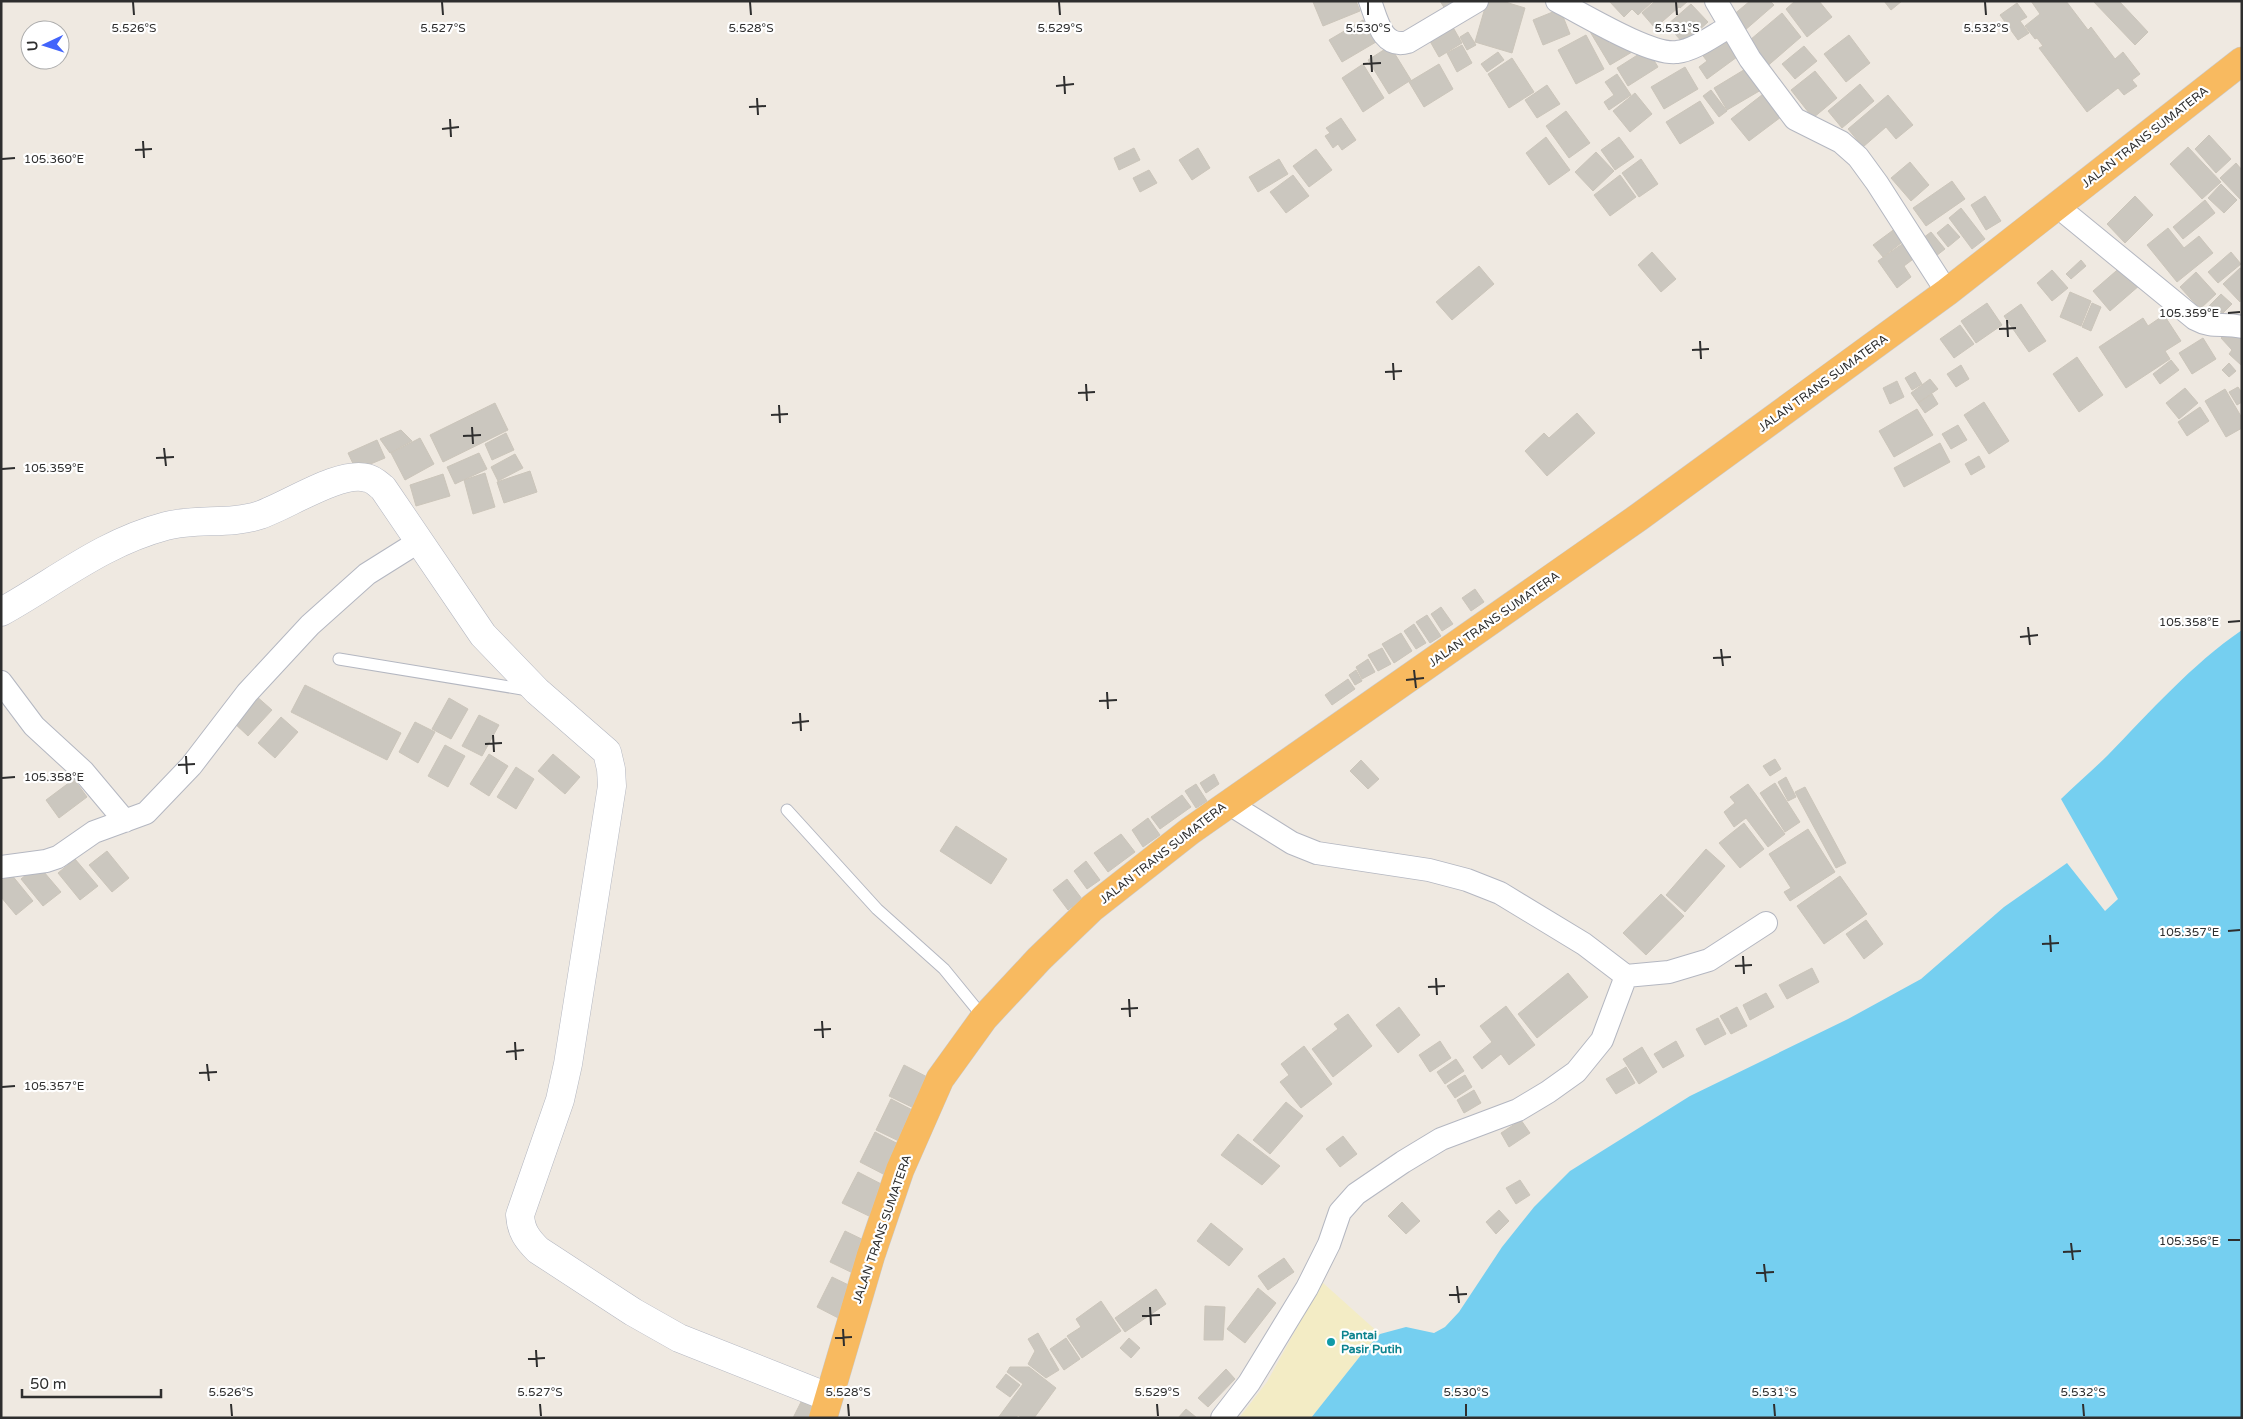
<svg xmlns="http://www.w3.org/2000/svg" width="2243" height="1419" font-family="'Varela Round',sans-serif">
  <rect width="100%" height="100%" fill="#efe9e1"/>
  <!-- sand -->
  <path fill="#f3ecc5" d="M1322,1282L1380,1334L1365,1350L1311,1418H1239L1267,1382Z"/>
  <!-- water -->
  <path fill="#75cff0" d="M2242,630V1418H1311L1365,1350L1380,1334L1406,1327L1434,1333L1445,1327L1459,1312L1502,1247L1534,1207L1570,1171L1690,1096L1848,1019L1921,979L2004,907L2067,863L2105,911L2118,899L2061,799C2076,784 2093,770 2108,755C2151,711 2191,665 2242,630Z"/>
  <!-- building -->
  <path fill="#cbc7bf" stroke="#cbc5ba" d="M1316,1H1356L1360,11L1323,26L1313,2Z
    M1440,1H1466L1447,12Z
    M1487,1H1502L1525,8L1512,53L1475,42Z
    M1609,1H1653L1638,15L1632,9L1624,17Z
    M1655,1H1674L1679,7L1655,28L1642,13Z
    M1675,1H1688L1680,8Z
    M1750,1H1770L1774,5L1744,31L1732,16Z
    M1795,1H1819L1832,17L1807,37L1786,9Z
    M1884,1H1902L1891,10Z
    M2031,1H2066L2088,30L2091,27L2115,59L2123,52L2140,74L2132,80L2137,86L2124,95L2118,88L2087,112L2039,48L2043,46L2037,38L2035,39L2025,26L2040,14Z
    M2093,1H2119L2148,32L2135,45Z
    M2017,3L2027,17L2020,21L2029,33L2018,40L2000,15Z
    M1691,4L1708,22L1684,44L1667,25Z
    M1560,9L1570,34L1543,45L1533,20Z
    M1782,13L1801,37L1764,69L1744,45Z
    M1363,20L1376,42L1342,62L1329,40Z
    M1450,22L1462,43L1439,57L1427,36Z
    M1598,25L1610,44L1622,36L1632,52L1610,65L1589,30Z
    M1468,32L1476,45L1467,50L1460,37Z
    M1586,35L1604,69L1576,84L1558,50Z
    M1849,35L1870,63L1846,82L1824,54Z
    M1722,36L1737,57L1707,79L1699,67L1707,61L1700,52Z
    M1462,45L1472,63L1457,72L1447,53Z
    M1390,46L1411,80L1389,94L1368,60Z
    M1804,46L1817,61L1795,79L1782,64Z
    M1647,49L1658,67L1628,86L1617,68Z
    M1498,52L1504,60L1487,72L1481,64Z
    M1512,58L1534,92L1509,108L1488,74Z
    M1363,64L1384,98L1363,112L1342,78Z
    M1439,64L1453,89L1424,107L1409,82Z
    M1685,67L1698,89L1664,109L1651,87Z
    M1747,68L1761,90L1727,110L1714,88Z
    M1815,71L1837,98L1813,118L1791,90Z
    M1617,74L1631,95L1609,110L1604,102L1614,95L1605,82Z
    M1860,84L1874,101L1842,128L1828,111Z
    M1547,85L1560,104L1537,118L1525,100Z
    M1711,90L1727,111L1719,117L1703,96Z
    M1767,91L1785,114L1749,141L1731,119Z
    M1635,93L1652,114L1630,132L1613,111Z
    M1888,95L1913,125L1896,139L1886,127L1863,147L1848,129Z
    M1700,101L1714,123L1680,144L1666,122Z
    M1566,111L1590,143L1569,158L1546,126Z
    M1341,118L1356,140L1342,150L1338,144L1333,148L1325,136L1330,133L1326,128Z
    M2209,135L2231,159L2216,173L2195,149Z
    M1546,137L1570,170L1549,185L1526,153Z
    M1619,137L1634,157L1615,170L1601,150Z
    M2188,147L2221,182L2202,199L2170,164Z
    M1134,148L1140,160L1119,170L1114,158Z
    M1198,148L1210,168L1192,180L1179,160Z
    M1316,149L1332,170L1309,187L1293,166Z
    M1596,152L1614,171L1593,191L1575,172Z
    M1279,159L1288,174L1258,192L1249,177Z
    M1641,159L1658,184L1639,197L1622,173Z
    M1910,162L1929,185L1911,201L1891,178Z
    M2236,163L2242,170L2241,200L2220,178Z
    M1149,170L1157,183L1140,192L1133,178Z
    M1293,175L1309,196L1286,213L1270,192Z
    M1620,175L1636,197L1610,216L1594,195Z
    M1952,181L1965,199L1926,226L1913,208Z
    M2221,184L2237,200L2224,213L2208,198Z
    M1985,196L2001,221L1986,230L1971,205Z
    M2135,196L2153,215L2125,243L2107,224Z
    M2205,200L2215,213L2183,239L2173,227Z
    M1961,208L1985,239L1972,249L1949,218Z
    M1948,224L1960,237L1948,247L1937,233Z
    M1896,228L1905,240L1883,257L1873,245Z
    M2168,228L2184,248L2199,236L2213,253L2177,282L2147,245Z
    M1931,232L1945,249L1936,256L1923,238Z
    M1905,242L1916,257L1904,266L1911,277L1897,288L1878,261Z
    M1652,252L1676,279L1661,292L1638,265Z
    M2231,252L2241,264L2218,283L2208,272Z
    M2081,260L2086,266L2071,279L2066,274Z
    M2123,265L2140,285L2110,311L2093,291Z
    M1479,266L1494,284L1452,320L1436,302Z
    M2240,268L2242,269L2240,302L2223,284Z
    M2052,270L2068,288L2052,301L2037,283Z
    M2196,272L2216,294L2200,309L2180,287Z
    M2070,292L2091,301L2081,326L2060,317Z
    M2221,294L2232,304L2214,322L2203,312Z
    M1987,303L2002,325L1976,343L1961,321Z
    M2092,303L2101,307L2091,331L2082,327Z
    M2021,304L2046,341L2029,352L2004,316Z
    M2164,315L2181,341L2165,351L2170,359L2126,388L2099,347L2143,318L2148,326Z
    M1960,325L1974,344L1954,358L1940,339Z
    M2233,326L2242,335L2241,365L2229,354L2232,350L2221,338Z
    M2203,338L2216,359L2192,374L2179,353Z
    M2077,357L2103,395L2079,412L2053,374Z
    M2171,360L2179,370L2160,384L2153,374Z
    M2229,363L2236,371L2229,377L2222,370Z
    M1961,365L1969,379L1956,387L1947,374Z
    M1915,372L1922,384L1912,390L1905,378Z
    M1930,379L1938,389L1918,403L1911,393Z
    M1897,381L1904,397L1890,404L1883,388Z
    M2238,387L2242,393V402L2237,405L2229,392Z
    M2185,388L2198,403L2179,419L2166,403Z
    M2225,389L2242,418V428L2226,437L2205,401Z
    M1932,394L1938,404L1925,413L1918,403Z
    M1984,402L2009,441L1989,454L1964,415Z
    M495,403L508,430L443,462L430,435Z
    M2200,407L2209,421L2187,436L2178,422Z
    M1917,409L1933,435L1894,457L1879,431Z
    M1577,413L1595,433L1547,476L1525,451L1544,433L1549,438Z
    M1958,425L1967,440L1951,449L1942,434Z
    M401,430L412,441L390,453L380,439Z
    M506,433L514,450L492,460L485,444Z
    M420,438L434,464L405,480L391,453Z
    M377,440L385,458L356,470L348,453Z
    M1940,443L1950,462L1904,487L1894,468Z
    M479,453L487,469L455,484L447,467Z
    M515,454L523,468L498,481L491,467Z
    M1979,456L1985,467L1971,475L1965,464Z
    M530,471L537,492L504,503L497,482Z
    M485,473L495,507L473,514L464,480Z
    M443,474L450,496L416,506L410,485Z
    M1475,589L1484,602L1471,611L1462,598Z
    M1441,607L1453,624L1442,631L1431,614Z
    M1427,615L1441,636L1430,643L1416,622Z
    M1414,624L1426,643L1416,649L1404,631Z
    M1401,633L1412,651L1394,663L1382,644Z
    M1382,648L1391,664L1378,671L1368,655Z
    M1368,659L1375,672L1362,679L1356,667Z
    M1356,670L1362,681L1355,685L1349,675Z
    M1348,679L1355,689L1332,705L1325,695Z
    M305,685L401,733L387,760L291,712Z
    M255,695L272,710L248,736L232,721Z
    M449,698L468,709L451,739L432,729Z
    M479,715L499,725L482,756L462,746Z
    M281,717L298,732L275,758L258,743Z
    M415,722L435,732L418,763L399,752Z
    M445,745L465,756L448,787L428,776Z
    M489,754L508,766L489,796L470,784Z
    M553,754L580,777L565,794L538,771Z
    M1775,759L1781,769L1770,776L1763,766Z
    M1361,760L1379,779L1368,789L1350,771Z
    M516,767L534,779L516,809L497,797Z
    M1214,774L1219,784L1206,793L1200,783Z
    M1786,777L1796,797L1788,801L1778,782Z
    M74,779L87,797L59,818L46,800Z
    M1775,783L1800,822L1785,832L1760,793Z
    M1196,784L1207,801L1196,808L1185,791Z
    M1748,784L1785,834L1768,847L1746,818L1734,827L1724,812L1735,803L1730,797Z
    M1805,787L1846,863L1836,868L1795,792Z
    M1182,795L1191,807L1160,829L1151,817Z
    M1148,818L1160,835L1143,847L1132,830Z
    M1744,823L1764,849L1740,868L1719,843Z
    M956,826L1007,859L991,884L940,851Z
    M1808,829L1835,872L1790,901L1784,892L1791,888L1769,854Z
    M1121,834L1135,852L1108,872L1094,853Z
    M1706,849L1725,866L1685,912L1666,895Z
    M107,851L129,878L112,892L89,865Z
    M75,859L98,886L80,900L58,873Z
    M1086,861L1100,880L1087,889L1074,871Z
    M38,865L61,892L43,906L21,879Z
    M11,874L33,901L16,915L1,897V881Z
    M1840,876L1867,914L1824,944L1797,906Z
    M1067,879L1082,899L1068,910L1053,890Z
    M1661,894L1684,916L1646,955L1623,933Z
    M1866,920L1883,944L1864,959L1846,934Z
    M1812,968L1819,982L1787,999L1779,985Z
    M1568,973L1588,997L1537,1038L1518,1014Z
    M1766,993L1774,1007L1750,1020L1743,1005Z
    M1506,1006L1535,1045L1509,1065L1501,1054L1482,1069L1473,1057L1492,1042L1480,1026Z
    M1399,1007L1420,1035L1398,1053L1376,1025Z
    M1737,1007L1747,1026L1731,1034L1720,1016Z
    M1348,1014L1372,1046L1333,1077L1312,1049L1338,1029L1334,1024Z
    M1718,1018L1726,1034L1705,1045L1696,1029Z
    M1440,1041L1451,1058L1430,1072L1419,1055Z
    M1676,1041L1684,1056L1663,1068L1654,1054Z
    M1304,1046L1332,1084L1301,1108L1280,1082L1289,1075L1281,1064Z
    M1642,1047L1657,1072L1639,1084L1623,1059Z
    M1456,1059L1464,1071L1445,1084L1437,1072Z
    M904,1065L933,1080L918,1110L889,1096Z
    M1626,1067L1635,1083L1616,1094L1606,1079Z
    M1465,1075L1472,1087L1455,1098L1447,1086Z
    M1474,1090L1481,1103L1464,1113L1457,1100Z
    M891,1099L920,1114L905,1144L876,1130Z
    M1286,1102L1303,1116L1270,1154L1253,1140Z
    M1521,1120L1530,1133L1509,1147L1501,1133Z
    M875,1132L904,1147L889,1177L860,1162Z
    M1238,1134L1280,1166L1262,1185L1221,1155Z
    M1343,1136L1357,1154L1340,1167L1326,1149Z
    M858,1172L887,1187L871,1217L842,1203Z
    M1520,1180L1530,1195L1516,1204L1506,1188Z
    M1402,1202L1420,1221L1406,1234L1388,1216Z
    M1499,1210L1509,1221L1496,1234L1486,1222Z
    M1211,1223L1243,1249L1229,1266L1197,1241Z
    M845,1231L874,1245L859,1276L830,1262Z
    M1284,1258L1294,1272L1268,1290L1258,1276Z
    M832,1277L861,1291L846,1322L817,1307Z
    M1258,1288L1276,1303L1245,1343L1227,1329Z
    M1156,1289L1166,1304L1125,1332L1115,1318Z
    M1101,1301L1121,1331L1082,1358L1067,1336L1081,1327L1076,1319Z
    M1205,1306L1225,1307L1223,1340H1204Z
    M1038,1333L1059,1370L1046,1378L1028,1364L1035,1351L1028,1339Z
    M1066,1338L1080,1359L1064,1370L1050,1349Z
    M1129,1338L1140,1348L1131,1358L1120,1348Z
    M1010,1367H1029L1056,1388L1034,1418H1022L1018,1415L1016,1418H998L1023,1384L1007,1372Z
    M1226,1369L1235,1379L1208,1407L1198,1398Z
    M1006,1374L1020,1385L1010,1397L996,1387Z
    M802,1400L831,1415L829,1418H793Z
    M1186,1409L1197,1418H1178Z"/>
  <g fill="none" stroke-linecap="round" stroke-linejoin="round">
    <defs>
      <path id="service" d="M339,659L528,690
        M787,810L877,909L944,969L984,1018"/>
      <path id="minor" d="M1370,1C1377,20 1382,49 1408,42L1477,1
        M1557,1C1583,14 1651,56 1677,52C1695,50 1714,35 1729,27
        M1716,1L1750,59L1795,119L1841,142L1858,157L1877,183L1947,292
        M2057,206L2195,319C2213,329 2224,322 2242,327
        M1,682L34,726L83,771L125,821
        M1228,803L1292,843L1317,853L1429,870L1467,880L1500,893L1584,944L1626,976L1669,972L1709,960L1766,923
        M1,867L46,861L58,857L94,832L146,813L191,766L247,693L310,625L367,574L418,542
        M1222,1418L1249,1383L1307,1288L1329,1244L1340,1212L1356,1194L1403,1162L1441,1139L1518,1110L1548,1092L1576,1072L1602,1040L1626,976"/>
      <path id="tertiary" d="M1,612C57,581 102,543 166,526C197,518 230,525 260,515C287,506 340,470 367,478C373,479 378,484 383,488L483,635L537,691L607,752L611,769L612,786L568,1064L560,1100L520,1215C521,1231 527,1239 538,1250L633,1312L679,1338L828,1397"/>
      <path id="trunk" d="M823,1418L871,1255L900,1170L940,1079L984,1018L1039,959L1092,908L1190,831L1639,517L1947,292L2242,61"/>
    </defs>
    <!-- service casing -->
    <use href="#service" stroke="#b4b7c1" stroke-width="13"/>
    <!-- minor casing -->
    <use href="#minor" stroke="#b4b7c1" stroke-width="24"/>
    <!-- tertiary casing -->
    <use href="#tertiary" stroke="#b4b7c1" stroke-width="29"/>
    <!-- trunk casing -->
    <use href="#trunk" stroke="#c9c9c9" stroke-width="29"/>
    <!-- service -->
    <use href="#service" stroke="#fff" stroke-width="11"/>
    <!-- minor -->
    <use href="#minor" stroke="#fff" stroke-width="22"/>
    <!-- tertiary -->
    <use href="#tertiary" stroke="#fff" stroke-width="28"/>
    <!-- trunk -->
    <use href="#trunk" stroke="#f8ba60" stroke-width="28"/>
  </g>
  <!-- ticks -->
  <path fill="none" stroke="#2e2e2e" stroke-width="2" d="M133,2L134,15M442,2L443,15M750,2L751,15M1059,2L1060,15M1368,2V15M1676,2L1677,15M1985,2L1986,15M1371,55L1372,72M1363,64L1381,63M1064,76L1065,94M1056,86L1074,84M757,98L758,115M749,107L766,106M450,119L451,137M442,129L459,127M143,141L144,158M135,150L152,149M2,159L15,158M2228,313L2240,312M2007,320L2008,337M1999,329L2016,328M1700,341L1701,359M1692,350L1709,349M1393,363L1394,380M1385,372L1402,371M1086,384L1087,401M1078,393L1095,392M779,405L780,423M771,415L788,414M472,427L473,444M463,436L481,435M164,448L166,466M156,458L174,457M2,469L15,468M2228,622L2240,621M2028,627L2030,645M2020,637L2038,635M1721,649L1723,666M1713,658L1731,657M1414,670L1416,688M1406,680L1424,678M1107,692L1108,709M1099,701L1117,700M800,713L801,731M792,723L809,721M493,735L494,752M485,744L502,743M186,756L187,774M178,765L195,764M2,778L15,777M2228,931L2240,930M2050,935L2051,952M2042,944L2059,943M1743,956L1744,974M1735,966L1752,965M1436,978L1437,995M1428,987L1445,986M1129,999L1130,1017M1121,1009L1138,1008M822,1021L823,1038M814,1030L831,1029M515,1042L516,1060M506,1052L524,1050M207,1064L209,1081M199,1073L217,1072M2,1087L15,1086M2228,1240H2240M2071,1243L2073,1260M2063,1252L2081,1251M1764,1264L1766,1282M1756,1273L1774,1272M1457,1286L1459,1303M1449,1295L1467,1294M1150,1307L1151,1325M1142,1316L1160,1315M843,1329L844,1346M835,1338L852,1337M536,1350L537,1367M528,1359L545,1358M231,1404L232,1416M540,1404L541,1416M848,1404L849,1416M1157,1404L1158,1416M1466,1404V1416M1774,1404L1775,1416M2083,1404L2084,1416"/>
  <!-- markers -->
  <circle fill="#0f9aa8" stroke="#fff" stroke-width="2" cx="1331" cy="1342" r="5"/>
  <g text-anchor="middle" stroke-width="4.5" stroke-linejoin="round" paint-order="stroke">
    <!-- street labels -->
    <g font-size="12" fill="#2e2e2e" stroke="#fff">
      <text transform="translate(2145 137) rotate(-38)" y="4">JALAN TRANS SUMATERA</text>
      <text transform="translate(1823 383) rotate(-36)" y="4">JALAN TRANS SUMATERA</text>
      <text transform="translate(1494 619) rotate(-35)" y="4">JALAN TRANS SUMATERA</text>
      <text transform="translate(1163 853) rotate(-38)" y="4">JALAN TRANS SUMATERA</text>
      <text transform="translate(882 1229) rotate(-71)" y="4">JALAN TRANS SUMATERA</text>
    </g>
    <!-- culture labels -->
    <g font-size="12" font-weight="bold" fill="#0d838f" stroke="#fff" text-anchor="start">
      <text x="1341" y="1339">Pantai<tspan x="1341" dy="14">Pasir Putih</tspan></text>
    </g>
  </g>
  <g font-size="12" text-anchor="middle" fill="#2e2e2e" stroke="#fff" stroke-width="4.5" stroke-linejoin="round" paint-order="stroke">
    <text x="134" y="32">5.526°S</text>
    <text x="443" y="32">5.527°S</text>
    <text x="751" y="32">5.528°S</text>
    <text x="1060" y="32">5.529°S</text>
    <text x="1368" y="32">5.530°S</text>
    <text x="1677" y="32">5.531°S</text>
    <text x="1986" y="32">5.532°S</text>
    <text x="54" y="163">105.360°E</text>
    <text x="2189" y="317">105.359°E</text>
    <text x="54" y="472">105.359°E</text>
    <text x="2189" y="626">105.358°E</text>
    <text x="54" y="781">105.358°E</text>
    <text x="2189" y="936">105.357°E</text>
    <text x="54" y="1090">105.357°E</text>
    <text x="2189" y="1245">105.356°E</text>
    <text x="231" y="1396">5.526°S</text>
    <text x="540" y="1396">5.527°S</text>
    <text x="848" y="1396">5.528°S</text>
    <text x="1157" y="1396">5.529°S</text>
    <text x="1466" y="1396">5.530°S</text>
    <text x="1774" y="1396">5.531°S</text>
    <text x="2083" y="1396">5.532°S</text>
  </g>
  <!-- border -->
  <rect width="2243" height="1419" fill="none" stroke="#2e2e2e" stroke-width="5"/>
  <!-- north arrow -->
  <g transform="translate(45 45) rotate(266)"><circle r="24" fill="#ffffff" stroke="#ababab"/>
  <path d="M0-4L9 19L0 12L-9 19Z" fill="#4264fb"/>
  <text y="-8" font-size="14" font-weight="bold" text-anchor="middle" fill="#2e2e2e">U</text>
  </g>
  <!-- scale -->
  <path d="M22 1389v8h139v-8" fill="none" stroke="#2e2e2e" stroke-width="2.5"/>
  <text x="30" y="1389" font-size="15" fill="#2e2e2e" stroke="#ffffff" stroke-width="4" paint-order="stroke">50 m</text>
</svg>
